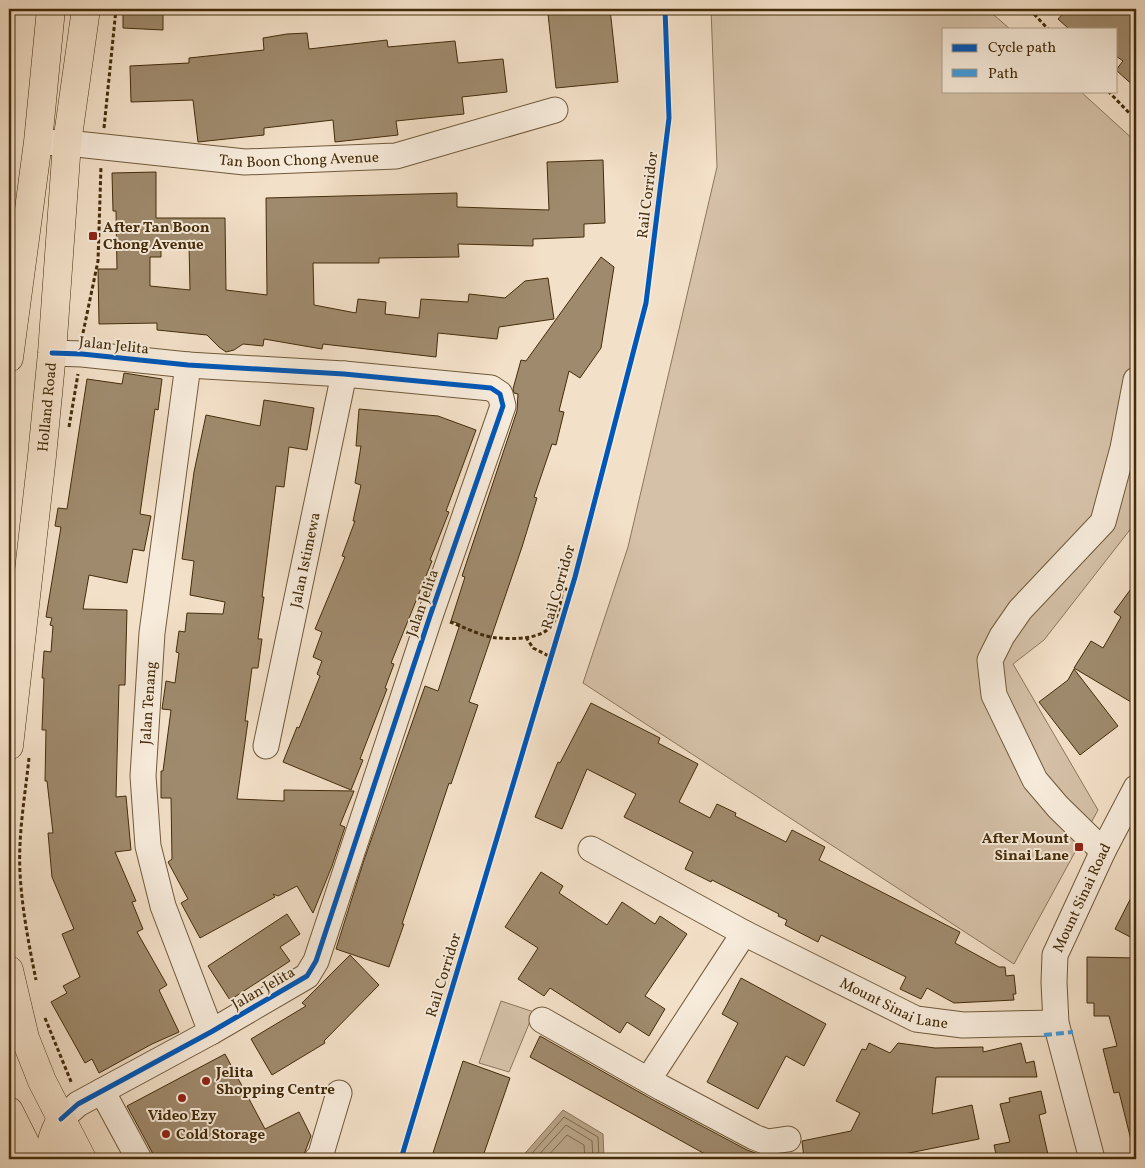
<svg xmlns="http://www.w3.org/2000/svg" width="1145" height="1168" font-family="Vollkorn,serif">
  <rect width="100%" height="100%" fill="#f3e0c8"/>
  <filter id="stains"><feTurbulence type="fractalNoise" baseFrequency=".004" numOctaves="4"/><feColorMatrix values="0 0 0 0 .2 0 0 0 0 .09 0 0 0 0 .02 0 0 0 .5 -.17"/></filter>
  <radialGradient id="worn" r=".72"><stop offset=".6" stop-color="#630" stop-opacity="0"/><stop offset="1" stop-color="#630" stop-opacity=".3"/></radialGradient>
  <!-- green -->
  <path fill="#d5c1a8" stroke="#8c7659" d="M711,9H987L1010,29H944V91H1080L1136,142V522L1044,640L1013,664L1098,810L1014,964L583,683L628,547L717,167Z
    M501,1001L534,1012L509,1072L479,1063Z"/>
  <!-- water -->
  <path fill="#b8a387" stroke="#8a7355" d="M563,1110L603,1134L604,1159H520Z"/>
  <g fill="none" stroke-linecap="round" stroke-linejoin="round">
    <!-- shore -->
    <path stroke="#7e6848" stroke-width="1" d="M527,1159L564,1117L598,1137L599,1159
      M535,1159L566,1125L592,1141L593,1159
      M545,1159L567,1135L584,1145L585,1159"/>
  </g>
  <!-- building -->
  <path fill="#9f8a6d" stroke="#442c0a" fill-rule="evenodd" d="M123,9H163V30L123,28Z
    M595,9H610L618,82L556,88L548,14Z
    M1067,9H1136V88L1116,70L1123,61L1116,56V29H1069L1058,19Z
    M307,33L309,49L387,40L388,47L455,41L458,63L503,59L507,92L462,97L464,114L396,121L398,135L335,142L333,120L264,128V135L198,142L193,100L131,102L130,66L189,63V58L264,50L263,38L287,34Z
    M603,160L605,223L584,224V237L533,239V246L458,244L459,257L379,258V263H313L314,305L356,313L358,299L386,302L385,314L419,318L421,299L468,302L469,294L505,298L525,281L548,278L554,319L499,327L497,339L438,333L436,357L323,344L322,349L264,339L263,346L243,344L234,350L226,352L219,347L207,335L157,330V323L99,324L98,269H117L116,211H113L112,173L156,172V218H225L226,290L267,295L266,198L457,193V207L549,210L547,162ZM161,243H189L190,290L150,286V257H161Z
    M601,257L614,267L601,348L580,378L569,371L559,411L564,412L556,445L552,444L534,497L537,498L522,547L469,702L478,705L451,784L449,783L402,924H404L389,967L336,949L364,860L425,686L438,691L460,624L451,621L465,577L462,576L517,411L518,394L514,393L513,389L521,360L526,361Z
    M124,373L162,379L158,410L155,409L140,514L151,516L144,551L133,549L127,583L89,575L83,609L127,610L125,685H119L116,797L126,796L131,850L115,852L136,901L132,902L143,929L137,932L167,985L159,990L179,1032L152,1044L99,1073L92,1059L85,1063L51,1002L67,993L63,986L80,977L62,934L74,929L52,877L48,833H53L47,781H45L46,730H42L44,678H42L44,651L51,652L53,626L50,625L52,618L46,617L61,527L55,526L58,508L67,509L87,379L122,384Z
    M264,400L314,408L307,450L289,447L284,487L276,486L262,597H264L258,639H262L258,668H252L245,721H248L237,799L284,801V790L354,791L340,825L345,827L332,866L313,913L297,886L278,896L273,894L275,897L200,938L181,903L188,899L168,862L172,859L171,798H161V771H163L171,710L162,709L166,681L175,683L179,653L176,652L179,631L185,632L187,613L223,614L225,602L190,595L194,561L182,559L194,472L206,415L260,426Z
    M359,409L438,416L476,430L446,511L449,512L430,560L432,561L391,663L394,664L385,688L387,689L360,759L363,760L351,790L283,762L297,727L299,728L320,676L317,674L322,661L313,657L322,632L315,629L345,557L342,556L355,521H353L361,485L355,483L361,446H356Z
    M1136,582V705L1074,668L1091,641L1103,648L1121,617L1114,612Z
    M1074,669L1118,726L1080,755L1039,702L1068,680Z
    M591,703L660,738L658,743L698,764L679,802L710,818L717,804L736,813L735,816L786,842L792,830L825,847L819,860L960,932L955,943L999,967H1005L1006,976L1014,975L1016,994H1013L1014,1000L954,1003L927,988L921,999L900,989L906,977L821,935L818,942L785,925L787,920L778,916L779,914L712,880L711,882L685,869L693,852L624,817L636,794L587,769L562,829L535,817L558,762L560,763Z
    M541,872L563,886L559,893L607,925L622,902L655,924L660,916L687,934L645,996L665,1009L649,1036L627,1022L620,1033L550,988L544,996L518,979L538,948L505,927Z
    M1136,888V940L1115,929Z
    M287,914L300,934L280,947L290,961L230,1000L208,966Z
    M350,955L379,985L324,1041L325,1043L272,1075L251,1039L306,1006L302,1003Z
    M1087,957L1136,958V1140H1131L1119,1092L1114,1093L1103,1049L1117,1046L1109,1016H1094V1003H1087Z
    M741,978L826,1024L804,1066L786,1056L758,1109L707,1082L738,1023L722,1014Z
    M540,1036L655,1101L747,1150L761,1155L759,1159H714L530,1057Z
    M869,1043L890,1053L898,1043L935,1048L983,1047V1052L1021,1043L1026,1063L1034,1061L1037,1077H936L932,1114L972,1105L979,1139L879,1159H804L802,1141L851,1131L860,1113L836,1101L862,1049L866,1050Z
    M225,1054L265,1129L299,1112L311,1136L303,1157L300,1159H153L152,1152L127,1106Z
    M463,1061L510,1078L482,1159H431Z
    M1041,1091L1046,1113L1039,1115L1049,1159H997L994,1145L1010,1142L1000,1104L1010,1102L1009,1098Z"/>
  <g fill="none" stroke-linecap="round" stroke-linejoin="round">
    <defs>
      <g id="minor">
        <path id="s1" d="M38,142L67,143L245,162L396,156L555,110"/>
        <path d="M52,353L82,354L188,365L344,374L491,388L500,394L503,406L430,616L316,961L307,976L211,1032L78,1104L61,1119"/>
        <path d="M188,365L152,633L143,776L148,846L163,906L211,1032"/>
        <path id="s2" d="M266,746L344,374"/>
        <path id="s3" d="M591,849L744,933L916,1019L963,1025L1056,1023"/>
        <path d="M1103,851L1058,807L1035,780L994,695L990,660L1002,636L1020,610L1103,522L1123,448L1136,380"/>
        <path d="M542,1020L662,1088L754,1137L767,1142L788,1139"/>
        <path d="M648,1080L744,933"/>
        <path d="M102,1091L139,1159"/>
        <path d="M317,1159L320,1157L339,1093"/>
        <path id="s4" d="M1092,1159L1056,1023L1054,982L1055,955L1103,851L1136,788"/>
      </g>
      <g id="major">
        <path d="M9,358L38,142L51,9"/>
        <path id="s5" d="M9,746L42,456L52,353L67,143L86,9"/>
        <path d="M9,970L25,1038L42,1081L82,1159"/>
        <path d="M9,1111L33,1159"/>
        <path d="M50,1159C49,1144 54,1133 61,1119"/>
      </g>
    </defs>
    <!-- minor casing -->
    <use href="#minor" stroke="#70593a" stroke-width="27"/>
    <!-- major casing -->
    <use href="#major" stroke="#442c0a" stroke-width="29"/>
    <!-- path -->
    <path stroke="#442c0a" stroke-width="3" stroke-dasharray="4 2.5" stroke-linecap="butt" d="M1036,9L1033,13L1048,29
      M1108,91L1136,120
      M104,128L116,9
      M83,333L98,261L101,166
      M69,427L78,374
      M450,622C464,627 483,637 497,638C514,639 541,640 552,625C559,615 561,600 563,588L571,591
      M526,637L533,648L551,657
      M29,758C25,796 18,835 20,873C22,910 29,945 36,980
      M45,1018L72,1084"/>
    <!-- minor -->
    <use href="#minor" stroke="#f7ebdb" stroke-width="25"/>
    <!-- major -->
    <use href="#major" stroke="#f3e0c8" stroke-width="28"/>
    <!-- quiet -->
    <path stroke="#409cde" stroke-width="4" stroke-dasharray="8 4" stroke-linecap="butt" d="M1044,1035L1073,1032"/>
    <defs>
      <path id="cycleway" d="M52,353L82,354L188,365L344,374L491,388L500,394L503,406L430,616L316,961L307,976L211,1032L78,1104L61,1119
        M401,1159L575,577L646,303L669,118L665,9"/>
    </defs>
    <!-- cycleway casing -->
    <use href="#cycleway" stroke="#f7ebdb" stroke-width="8"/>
    <!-- cycleway -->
    <use href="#cycleway" stroke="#0057b8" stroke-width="5"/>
  </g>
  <!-- markers -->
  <g fill="#8f2418" stroke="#f7ebdb" stroke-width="2">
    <rect x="88" y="231" width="10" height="10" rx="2.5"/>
    <rect x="1074" y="842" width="10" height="10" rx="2.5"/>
    <circle cx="206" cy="1081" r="5"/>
    <circle cx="182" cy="1098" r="5"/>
    <circle cx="166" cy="1134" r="5"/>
  </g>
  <g text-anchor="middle" stroke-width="4" stroke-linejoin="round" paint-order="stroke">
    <!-- street labels -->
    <g font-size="15" fill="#442c0a" stroke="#f7ebdb">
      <text dy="5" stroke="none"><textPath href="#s1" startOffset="262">Tan Boon Chong Avenue</textPath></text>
      <text transform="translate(647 195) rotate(-83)" y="5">Rail Corridor</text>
      <text transform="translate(114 345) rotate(6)" y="5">Jalan Jelita</text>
      <text dy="5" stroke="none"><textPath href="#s5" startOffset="341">Holland Road</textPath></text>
      <text dy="5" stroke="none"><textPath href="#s2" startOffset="190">Jalan Istimewa</textPath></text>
      <text transform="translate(558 587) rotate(-74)" y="5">Rail Corridor</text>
      <text transform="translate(422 603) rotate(-71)" y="5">Jalan Jelita</text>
      <text transform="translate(148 703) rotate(-86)" y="5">Jalan Tenang</text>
      <text dy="5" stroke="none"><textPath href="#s4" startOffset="272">Mount Sinai Road</textPath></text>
      <text transform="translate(443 975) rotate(-73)" y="5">Rail Corridor</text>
      <text transform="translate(263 988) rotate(-30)" y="5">Jalan Jelita</text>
      <text dy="5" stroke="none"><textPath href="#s3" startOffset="341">Mount Sinai Lane</textPath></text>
    </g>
    <!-- poi labels -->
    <g font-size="15" font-weight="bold" fill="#442c0a" stroke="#f7ebdb" text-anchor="start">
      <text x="103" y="232">After Tan Boon<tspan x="103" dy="17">Chong Avenue</tspan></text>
      <text x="1069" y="843" text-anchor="end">After Mount<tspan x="1069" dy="17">Sinai Lane</tspan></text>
      <text x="216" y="1077">Jelita<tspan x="216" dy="17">Shopping Centre</tspan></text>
      <text x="182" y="1120" text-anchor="middle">Video Ezy</text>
      <text x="176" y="1139">Cold Storage</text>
    </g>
  </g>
  <!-- margin -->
  <rect width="1145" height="1168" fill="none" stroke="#f3e0c8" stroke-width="30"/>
  <rect x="10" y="10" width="1125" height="1148" fill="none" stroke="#442c0a" stroke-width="2.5"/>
  <rect x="15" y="15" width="1115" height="1138" fill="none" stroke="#442c0a"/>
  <!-- legend -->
  <rect x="942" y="28" width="175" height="65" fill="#f7ebdb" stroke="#af9f87"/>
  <rect x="952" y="44" width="25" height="8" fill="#0057b8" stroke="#af9f87"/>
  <text x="988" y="52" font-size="15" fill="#442c0a">Cycle path</text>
  <rect x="952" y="69" width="25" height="8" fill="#409cde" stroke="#af9f87"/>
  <text x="988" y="78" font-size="15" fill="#442c0a">Path</text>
  <rect width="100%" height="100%" filter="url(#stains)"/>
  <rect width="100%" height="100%" fill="url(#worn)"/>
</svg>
